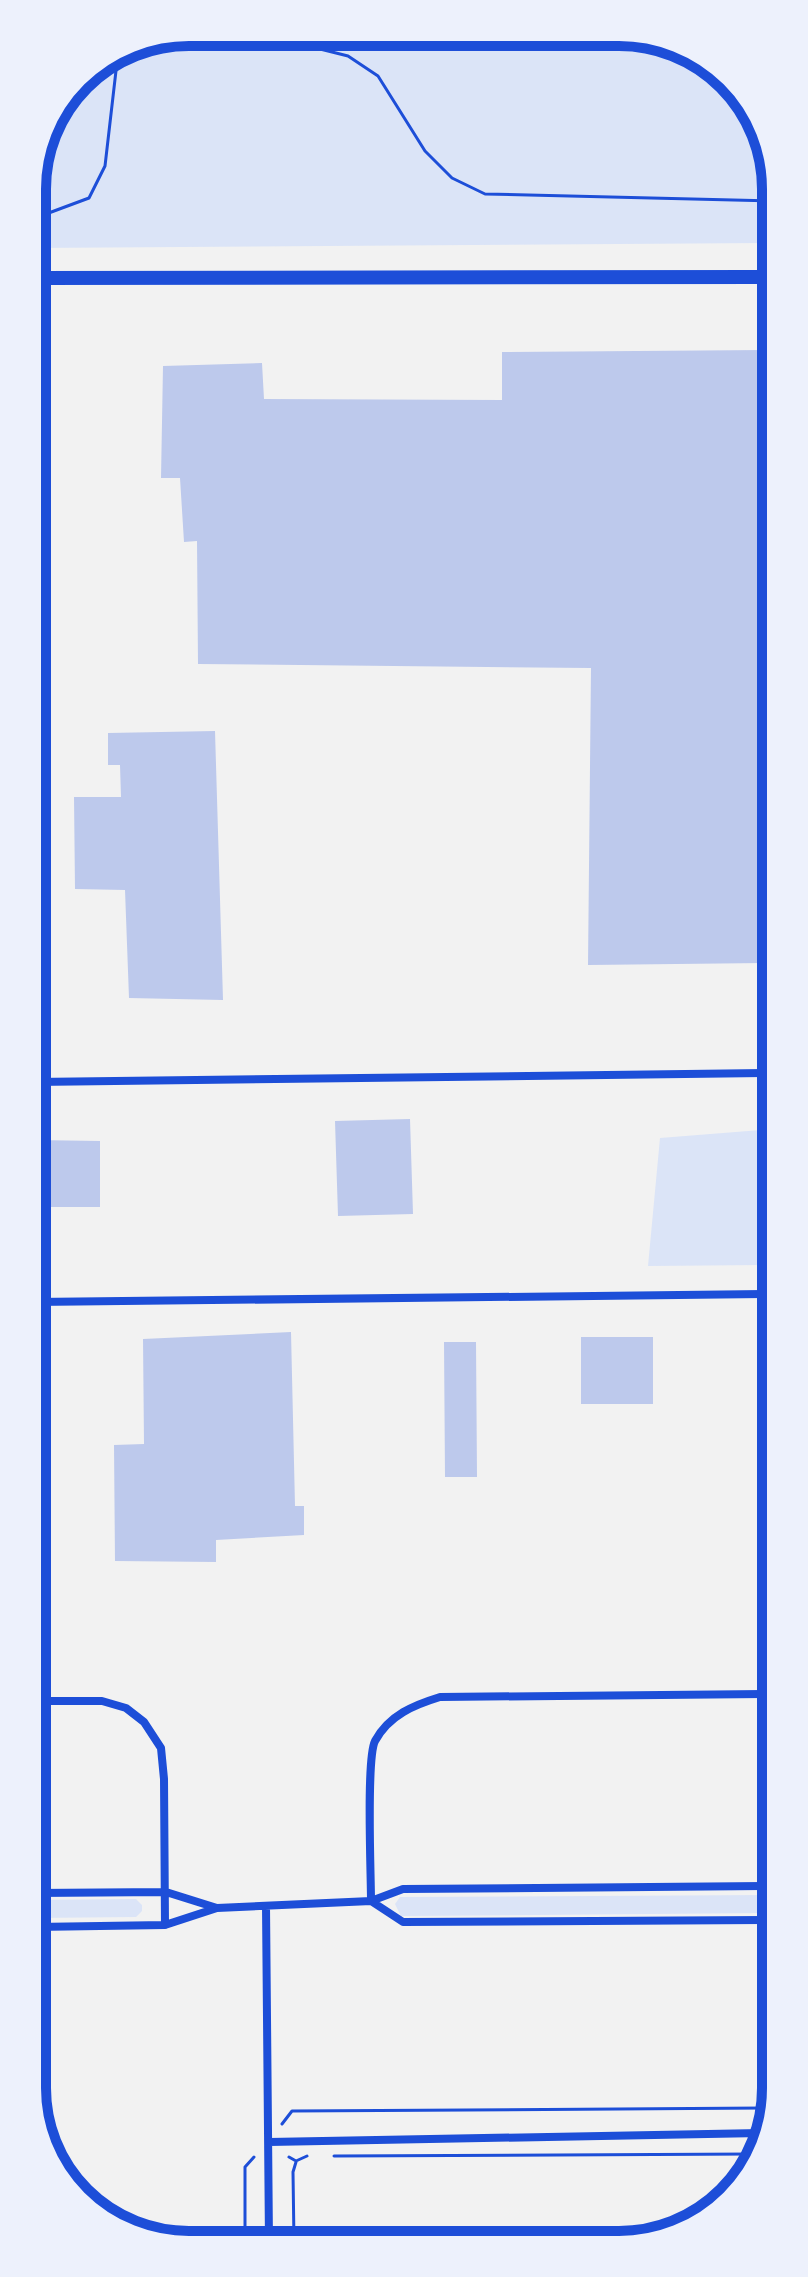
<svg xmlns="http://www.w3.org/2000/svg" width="808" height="2277" font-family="'Exo 2',sans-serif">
  <rect width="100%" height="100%" fill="#f2f2f2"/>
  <!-- green -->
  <path fill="#dbe4f7" d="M189,32L650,35L730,78L773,158V243L32,248V178L48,119L85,71L129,44Z
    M774,1129V1265L648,1266L660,1138Z
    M775,1895V1913L401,1916L395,1904L400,1897Z
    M136,1899L142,1905V1911L136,1917L35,1918V1900Z"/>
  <!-- building -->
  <path fill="#bdc9ec" d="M764,350L766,832H774V963L588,965L591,668L198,664L197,541L184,542L180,478H161L163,366L262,363L264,399L502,400V352Z
    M215,731L223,1000L129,998L125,890L75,889L74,797H121L120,765H108V733Z
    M410,1119L413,1214L338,1216L335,1121Z
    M34,1140L100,1141V1207H34Z
    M291,1332L295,1506H304V1535L216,1540V1562L115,1561L114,1445L144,1444L143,1339Z
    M581,1337H653V1404H581Z
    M444,1342H476L477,1477H445Z"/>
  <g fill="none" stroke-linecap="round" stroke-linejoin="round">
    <!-- path -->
    <path stroke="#1d4ed8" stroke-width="3" d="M32,214H46L89,198L105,166L117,62L136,48L158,44L320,49L348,56L378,76L425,151L452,178L485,194L773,201
      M282,2124L292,2111L771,2108
      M334,2156L752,2154
      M289,2157L296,2161L307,2156
      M245,2242V2167L254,2157
      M294,2242L293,2172L296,2162"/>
    <!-- minor -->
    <path stroke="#1d4ed8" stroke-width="8" d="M34,1082L774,1073
      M34,1302L775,1294
      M35,1701H102L126,1708L144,1722L161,1748L164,1779L165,1925
      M35,1893L166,1892L217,1908
      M371,1901C371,1872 366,1759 375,1741C389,1715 414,1705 440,1697L775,1694
      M371,1901L403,1922L775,1920
      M266,1906L269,2242
      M35,1927L165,1925L217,1908L371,1901L403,1889L775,1886
      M42,2132C60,2145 69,2166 72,2188
      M269,2142L761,2133"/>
    <!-- primary -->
    <path stroke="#1d4ed8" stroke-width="14" d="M33,278L773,277"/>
  </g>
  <!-- crop -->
  <path d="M0 0H808V2277H0ZM189 46H619A143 143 0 0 1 762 189V2088A143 143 0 0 1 619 2231H189A143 143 0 0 1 46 2088V189A143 143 0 0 1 189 46Z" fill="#edf1fc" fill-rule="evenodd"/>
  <path fill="none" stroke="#1d4ed8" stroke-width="10" d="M189 46H619A143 143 0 0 1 762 189V2088A143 143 0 0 1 619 2231H189A143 143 0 0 1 46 2088V189A143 143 0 0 1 189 46Z"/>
</svg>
